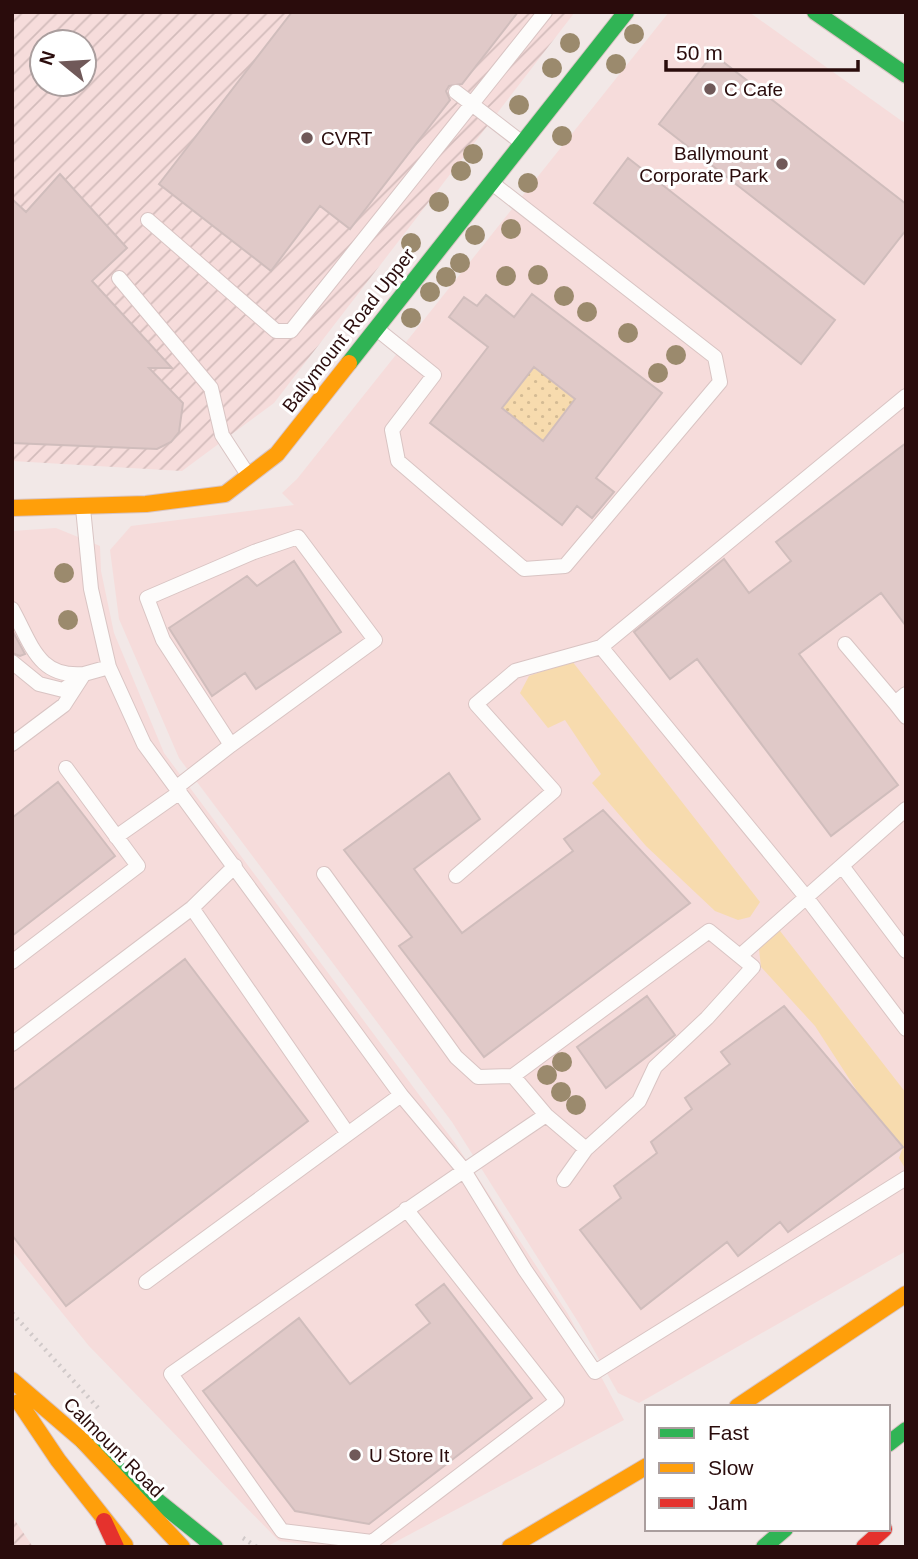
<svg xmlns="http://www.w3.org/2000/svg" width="918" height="1559" font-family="Arial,sans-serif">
  <defs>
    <pattern id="industrial-furrows" width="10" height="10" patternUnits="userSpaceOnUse" patternTransform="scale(1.75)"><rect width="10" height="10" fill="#f6dcdb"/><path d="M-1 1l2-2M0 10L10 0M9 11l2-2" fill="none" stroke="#d3bcbb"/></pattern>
    <pattern id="garden-dots" width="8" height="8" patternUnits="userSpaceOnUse" patternTransform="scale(1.75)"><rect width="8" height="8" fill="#f7dbae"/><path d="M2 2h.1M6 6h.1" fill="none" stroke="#d4bb94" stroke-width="1.8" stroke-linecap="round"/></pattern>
  </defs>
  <rect width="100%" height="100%" fill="#f2e8e7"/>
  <!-- built -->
  <path fill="#f6dcdb" d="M669,12H749L906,124V1251L639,1403L618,1393L580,1325L452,1122L179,758L119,619L110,550L131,526L294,505L282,493L297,479Z
    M56,528L100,546L101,571L114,633L164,753L455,1143L568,1314L624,1420L386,1547H327L279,1541L89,1346L12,1251V531Z"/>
  <!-- industrial -->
  <path fill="url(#industrial-furrows)" fill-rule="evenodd" d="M12,12H575L274,403L182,471L12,461ZM42,42H84V84H42Z
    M12,1516L33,1547H12Z"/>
  <!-- grass -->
  <path fill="#f7dbae" d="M572,661L760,902L750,917L738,920L715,911L646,846L592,783L601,774L565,720L548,728L520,693L529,676Z
    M777,927L906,1093V1170L899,1158L903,1147L861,1097L815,1026L761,967L758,940Z"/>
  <!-- garden -->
  <path fill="url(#garden-dots)" d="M534,367L575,399L543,441L502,408Z"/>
  <!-- building -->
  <path fill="#e0c9c8" stroke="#d0bdbc" stroke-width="2" fill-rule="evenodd" d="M292,12H518L462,84L449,86L446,91L450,100L350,229L320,206L271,271L159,184Z
    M713,54L906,204V230L864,284L659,124Z
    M628,158L835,320L801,364L594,203Z
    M60,174L127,248L92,281L172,368H149L183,403L179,432L171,442L157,449L12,443V199L26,212Z
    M532,294L662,393L596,478L614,492L592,518L577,506L562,525L430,423L488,347L449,317L464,297L477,306L486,295L514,317ZM534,367L575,399L543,441L502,408Z
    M906,443V626L881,593L799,654L898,785L831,836L697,659L670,679L634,632L724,559L749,593L791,561L776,542Z
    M294,561L341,632L256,689L245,673L212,696L169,628L247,576L257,586Z
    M12,630L25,654L20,656L12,653Z
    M449,773L480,819L414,869L462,933L573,851L564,839L603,810L690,903L484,1057L399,946L412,937L344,850Z
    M58,782L115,856L12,936V818Z
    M185,959L308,1121L66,1306L12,1235V1091Z
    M647,996L675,1035L606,1088L577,1047Z
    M784,1006L903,1147L788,1232L780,1222L738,1256L727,1242L641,1309L580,1230L621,1198L614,1186L657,1153L651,1142L692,1109L685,1098L730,1064L721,1052Z
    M444,1284L532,1398L369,1524L295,1511L203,1391L299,1318L350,1384L430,1323L416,1305Z"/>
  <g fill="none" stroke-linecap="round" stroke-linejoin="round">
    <defs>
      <path id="lane" d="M456,92L521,142
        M148,220L276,331H291L545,12
        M119,278L211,388L222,435L248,475
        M378,330L434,375L392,430L398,461L524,569L565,566L720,382L715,357L492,183
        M906,396L601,647L806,897L906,1029
        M83,508L91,589L109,667L144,744L401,1095L463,1169L525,1270L595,1372L906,1178
        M12,609C32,645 38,678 84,674
        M845,644L895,703
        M12,662L39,684L63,690L76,681
        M906,694L895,703L906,717
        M12,744L64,705L84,674L109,667
        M177,787L231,745L163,640L147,598L254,552L298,537L375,640L231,745
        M116,837L180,792
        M842,866L906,951
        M324,874L456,1057L478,1077L513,1076L709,931L753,967L707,1018L655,1067L639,1101L586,1149L564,1180
        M456,876L554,791L476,704L515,671L601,647
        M192,908L348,1134
        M741,955L906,809
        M12,962L138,866L66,768
        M12,1044L192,908L235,866
        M513,1076L546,1115L586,1149
        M406,1209L557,1401L372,1542L282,1531L171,1374C295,1287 420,1200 546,1115
        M146,1282L401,1095"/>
      <path id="fast" d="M815,12L906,75
        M349,363L626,12
        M83,1441L215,1547
        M888,1444L906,1430
        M764,1547L785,1529"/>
      <path id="slow" d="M12,508L146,504L225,494L277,454L349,363
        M12,1380L83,1441L182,1547
        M19,1402L58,1460L125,1545
        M737,1407L906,1294
        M510,1547L647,1466"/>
      <path id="jam" d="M104,1521L116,1547
        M864,1547L884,1529"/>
    </defs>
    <!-- lane casing -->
    <use href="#lane" stroke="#d9c4c3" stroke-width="16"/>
    <!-- fast casing -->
    <use href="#fast" stroke="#d9c4c3" stroke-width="18"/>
    <!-- slow casing -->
    <use href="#slow" stroke="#d9c4c3" stroke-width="18"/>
    <!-- jam casing -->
    <use href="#jam" stroke="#d9c4c3" stroke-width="18"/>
    <!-- path -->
    <path stroke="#d0c9c9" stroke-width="4.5" stroke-dasharray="2 5" stroke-linecap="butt" d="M12,1313L99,1409
      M243,1538L257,1547"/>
    <!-- lane -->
    <use href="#lane" stroke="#fdfcfb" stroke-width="14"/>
    <!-- fast -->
    <use href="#fast" stroke="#30b455" stroke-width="16"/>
    <!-- slow -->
    <use href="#slow" stroke="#ff9f0a" stroke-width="16"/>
    <!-- jam -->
    <use href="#jam" stroke="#e5322d" stroke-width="16"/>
  </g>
  <!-- trees -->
  <g fill="#9b8a6d">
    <circle cx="634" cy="34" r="10"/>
    <circle cx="570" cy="43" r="10"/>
    <circle cx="616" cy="64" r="10"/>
    <circle cx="552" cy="68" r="10"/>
    <circle cx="519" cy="105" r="10"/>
    <circle cx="562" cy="136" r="10"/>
    <circle cx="473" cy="154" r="10"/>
    <circle cx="461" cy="171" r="10"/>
    <circle cx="528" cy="183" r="10"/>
    <circle cx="439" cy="202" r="10"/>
    <circle cx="511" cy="229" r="10"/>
    <circle cx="475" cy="235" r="10"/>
    <circle cx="411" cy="243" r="10"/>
    <circle cx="460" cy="263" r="10"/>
    <circle cx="538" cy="275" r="10"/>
    <circle cx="506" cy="276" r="10"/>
    <circle cx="446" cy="277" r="10"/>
    <circle cx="430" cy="292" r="10"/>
    <circle cx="564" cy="296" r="10"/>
    <circle cx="587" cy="312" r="10"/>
    <circle cx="411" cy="318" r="10"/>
    <circle cx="628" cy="333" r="10"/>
    <circle cx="676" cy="355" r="10"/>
    <circle cx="658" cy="373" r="10"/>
    <circle cx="64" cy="573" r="10"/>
    <circle cx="68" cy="620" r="10"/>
    <circle cx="562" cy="1062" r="10"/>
    <circle cx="547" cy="1075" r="10"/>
    <circle cx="561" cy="1092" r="10"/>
    <circle cx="576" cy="1105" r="10"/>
  </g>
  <!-- markers -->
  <g fill="#705959" stroke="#fff" stroke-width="2.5">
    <circle cx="710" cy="89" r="7"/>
    <circle cx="307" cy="138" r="7"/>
    <circle cx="782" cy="164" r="7"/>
    <circle cx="355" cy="1455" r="7"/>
  </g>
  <g text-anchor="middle" stroke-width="6" stroke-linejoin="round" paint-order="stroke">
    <!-- poi labels -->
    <g font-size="19" fill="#2a0c0c" stroke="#fff" text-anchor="start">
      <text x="724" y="96">C Cafe</text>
      <text x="321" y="145">CVRT</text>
      <text x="768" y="160" text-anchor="end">Ballymount<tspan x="768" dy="22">Corporate Park</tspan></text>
      <text x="369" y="1462">U Store It</text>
    </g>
    <!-- street labels -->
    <g font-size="19" fill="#2a0c0c" stroke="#fff">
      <text transform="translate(348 330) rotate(-52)" y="7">Ballymount Road Upper</text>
      <text transform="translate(114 1447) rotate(45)" y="7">Calmount Road</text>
    </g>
  </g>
  <!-- border -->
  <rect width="918" height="1559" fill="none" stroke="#2a0c0c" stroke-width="28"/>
  <!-- legend -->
  <rect x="645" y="1405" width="245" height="126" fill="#ffffff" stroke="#aa9e9e" stroke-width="2"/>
  <rect x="659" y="1428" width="35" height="10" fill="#30b455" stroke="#aa9e9e" stroke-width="2"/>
  <text x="708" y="1440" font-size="21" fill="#2a0c0c">Fast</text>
  <rect x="659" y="1463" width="35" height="10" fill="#ff9f0a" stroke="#aa9e9e" stroke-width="2"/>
  <text x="708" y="1475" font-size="21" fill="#2a0c0c">Slow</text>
  <rect x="659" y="1498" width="35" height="10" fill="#e5322d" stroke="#aa9e9e" stroke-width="2"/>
  <text x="708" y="1510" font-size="21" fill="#2a0c0c">Jam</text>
  <!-- north arrow -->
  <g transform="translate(63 63) rotate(288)"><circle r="33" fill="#ffffff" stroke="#aa9e9e" stroke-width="2"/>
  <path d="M0-5L12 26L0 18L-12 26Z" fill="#705959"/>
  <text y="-10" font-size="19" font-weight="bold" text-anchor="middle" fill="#2a0c0c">N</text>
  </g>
  <!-- scale -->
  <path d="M666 60v10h192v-10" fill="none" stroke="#2a0c0c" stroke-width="3.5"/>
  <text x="676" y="60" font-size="21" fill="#2a0c0c" stroke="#ffffff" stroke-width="5" paint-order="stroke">50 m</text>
</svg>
